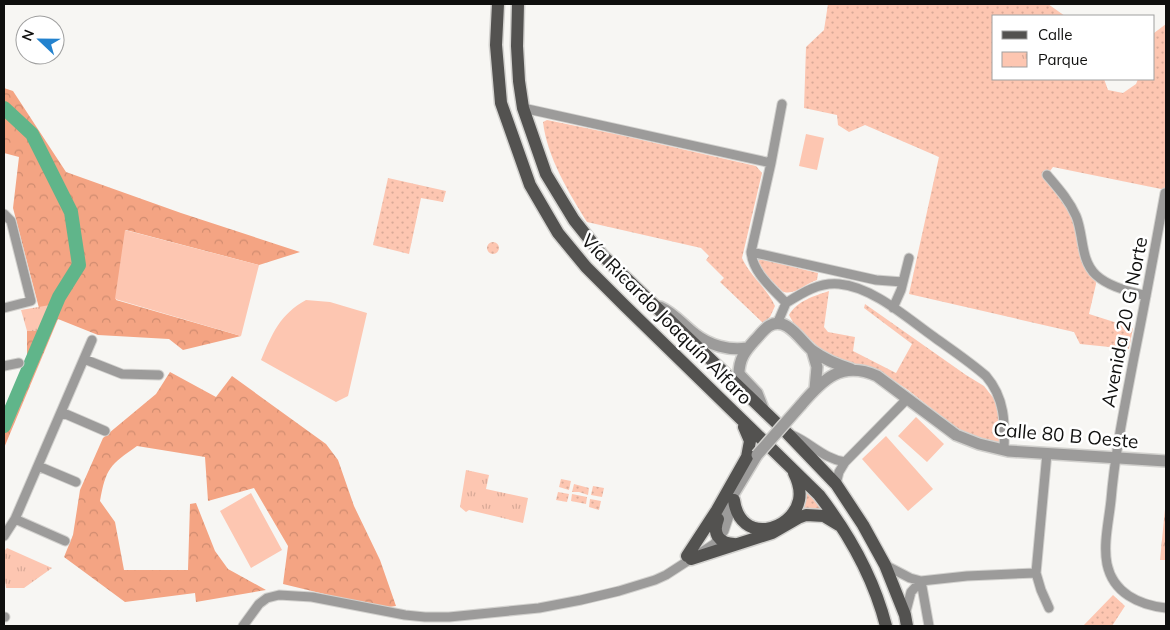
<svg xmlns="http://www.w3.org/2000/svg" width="1170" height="630" font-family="Mulish,sans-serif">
  <defs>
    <pattern id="grass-dots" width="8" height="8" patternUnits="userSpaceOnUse" patternTransform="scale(1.25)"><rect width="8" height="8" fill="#fdc6b1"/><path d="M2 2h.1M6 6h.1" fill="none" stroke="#d8a997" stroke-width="1.8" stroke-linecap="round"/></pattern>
    <pattern id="forest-crowns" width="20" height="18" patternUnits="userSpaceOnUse" patternTransform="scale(1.25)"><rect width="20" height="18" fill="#f4a483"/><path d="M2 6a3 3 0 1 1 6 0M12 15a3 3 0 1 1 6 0" fill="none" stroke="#d08c70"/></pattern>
    <pattern id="park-tufts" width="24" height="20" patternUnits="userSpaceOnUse" patternTransform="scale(1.25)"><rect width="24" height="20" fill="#fdc6b1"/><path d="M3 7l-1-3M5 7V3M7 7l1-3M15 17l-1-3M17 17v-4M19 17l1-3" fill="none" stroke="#d8a997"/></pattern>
  </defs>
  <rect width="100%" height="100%" fill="#f7f6f3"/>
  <!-- grass -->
  <path fill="url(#grass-dots)" d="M828,4H1048L1065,16H994V79H1104L1108,90L1123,93L1136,84L1138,79H1154V33L1166,24V190L1053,167L1047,175L1067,199L1095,274L1096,284L1089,314L1133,328L1129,349L1080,344L1074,332L909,294L939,157L865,125L849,132L838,125L837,115L804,108L806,47L824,30Z
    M547,120L620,135L756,166L762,173L742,258C750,276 767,288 775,306L770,317L763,323L720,282L724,278L706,260L709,256L701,248L587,222C569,193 547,157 543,122Z
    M388,178L446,191L443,202L421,198L409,254L373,245Z
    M487 248a6 6 0 1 1 12 0a6 6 0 1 1-12 0Z
    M760,259L818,273L817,280C806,283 793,297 782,291L757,266L758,262Z
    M829,291L824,327L828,332L855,337L853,351L896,373L912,344L864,308L865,304L966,375L984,386L995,400L1002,418V444L976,437L955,427L908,390L887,376L867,367L847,364L826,354L794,324L789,315C797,301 814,296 829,291Z
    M561,479L571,481L569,490L559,487Z
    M574,484L589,488L588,495L579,492H572Z
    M803,485L828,514L797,516Z
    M593,486L604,488L602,497L591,495Z
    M558,492L569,494L567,502L556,500Z
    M572,494L587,497L586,504L571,501Z
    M590,499L601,501L599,510L589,507Z
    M1113,595L1125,606L1112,626H1083Z"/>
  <!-- forest -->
  <path fill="url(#forest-crowns)" d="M4,88L13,91L66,172L181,213L300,252L259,265L126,230L116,300L241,336L183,350L169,339L98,335L58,319L4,448V410L27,358V331H37L50,306L39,308L13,208L19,157L4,153Z
    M170,372L216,397L232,376L326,444L338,460L354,506L380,560L396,606L382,608L283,584L288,546L254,488L208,501L205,457L137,446C110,465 106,468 100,501L115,522L124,570H188L190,504L196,503L215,551L228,569L266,590L196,602L195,593L125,602L64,557L73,535L80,490L103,438L156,394Z"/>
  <!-- park -->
  <path fill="url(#park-tufts)" d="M50,305L52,311L37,331H27L21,310Z
    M466,470L489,475L486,489L528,498L523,523L469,510L466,512L460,507Z
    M1165,509H1166V560H1160Z
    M7,548L52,568L24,588H6L5,581L4,580V551Z"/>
  <!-- pitch -->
  <path fill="#fdc6b1" d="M806,134L824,138L817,170L799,166Z
    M125,230L259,265L241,336L115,299Z
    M306,300L330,302L367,313L348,396L336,402L261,360C272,334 280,314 306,300Z
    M916,417L944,444L927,462L898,436Z
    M886,436L933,489L908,511L862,459Z
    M251,493L282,550L251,568L220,511Z"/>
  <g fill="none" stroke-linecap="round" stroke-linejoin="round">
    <!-- river -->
    <path stroke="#60b58a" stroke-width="14" d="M4,108L32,134L71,212L79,265L59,297L4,426"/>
    <defs>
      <path id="minor" d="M782,104L771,163L751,252C753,273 772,288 786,303
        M523,108L771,163
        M1047,175C1058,188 1069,200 1076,216C1084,235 1080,260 1096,275C1109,287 1129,291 1146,296
        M1165,193C1155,248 1145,303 1134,357C1125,405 1115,452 1111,500C1109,520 1103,544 1107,564C1113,593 1139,605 1166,608
        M4,214L11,221L31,301L4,308
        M751,252L876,280L903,282
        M893,308L901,290L909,258
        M777,324L786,303C802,293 819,282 839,284C873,287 907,318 934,337C952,350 970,362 986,376C1005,398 1005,423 1004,449
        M84,359L122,374L159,375
        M4,366L19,363
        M61,412L105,431
        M792,435C811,443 824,459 845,462
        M1047,453L1036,573L1041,590L1049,608
        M38,466L76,482
        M836,484L839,472L845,462L907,399
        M15,519L65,541
        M4,536L15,519L92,340
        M885,565L910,578L921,581L967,576L1036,573
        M921,581L929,626
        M905,615L911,592L921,581
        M4,617H5
        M243,626L259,604L267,598L279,595L312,597L405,615L425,617H449L539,608L581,600L619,591L655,580L666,575L714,544L724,531L734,501"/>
      <path id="tertiary" d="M660,307C674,313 683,325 695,334C709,345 729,351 747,348
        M812,350L817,367L815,389
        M801,405C823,379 842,360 877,376L956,435L979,444L1008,451L1166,461
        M764,411L757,393L739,374C739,359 745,351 755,340C759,336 764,329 769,326C787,315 801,342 813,351C824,359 838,365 851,369
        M719,518L757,455"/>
      <path id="primary" d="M498,4L496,45L501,103L530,185L558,233L586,267L624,305L819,495C849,534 874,579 886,626
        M518,4L517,46L519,81L523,108L546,174L574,220L602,255L788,434L836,484L863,525L885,565L905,615L907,626
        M734,500C740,545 792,532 799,500C801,490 798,481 794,473
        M718,519C712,534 719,543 734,544
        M687,556L717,510L747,457L750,441L744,427
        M691,559L772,533L798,518L806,515L824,516L839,525"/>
    </defs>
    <!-- minor casing -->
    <use href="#minor" stroke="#d2d1ce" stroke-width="11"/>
    <!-- tertiary casing -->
    <use href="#tertiary" stroke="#d2d1ce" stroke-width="14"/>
    <!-- primary casing -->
    <use href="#primary" stroke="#d2d1ce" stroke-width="15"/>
    <!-- minor -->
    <use href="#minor" stroke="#9c9b9a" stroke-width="9"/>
    <!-- tertiary -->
    <use href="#tertiary" stroke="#9c9b9a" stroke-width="11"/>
    <!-- primary -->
    <use href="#primary" stroke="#535250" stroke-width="12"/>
    <defs>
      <path id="tertiary-bridge" d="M757,455L801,405"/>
    </defs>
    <!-- tertiary-bridge casing -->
    <use href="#tertiary-bridge" stroke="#d2d1ce" stroke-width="14" stroke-linecap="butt"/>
    <!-- tertiary-bridge -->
    <use href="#tertiary-bridge" stroke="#9c9b9a" stroke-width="11"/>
  </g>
  <g text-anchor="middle" stroke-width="5" stroke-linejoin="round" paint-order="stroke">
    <!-- street labels -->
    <g font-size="19" fill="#0f0f0e" stroke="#fff">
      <text transform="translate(667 319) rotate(45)" y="7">Vía Ricardo Joaquín Alfaro</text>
      <text transform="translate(1124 322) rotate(-79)" y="7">Avenida 20 G Norte</text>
      <text transform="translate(1066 435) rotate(5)" y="7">Calle 80 B Oeste</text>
    </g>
  </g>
  <!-- border -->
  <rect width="1170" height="630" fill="none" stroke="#0f0f0e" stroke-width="10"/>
  <!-- legend -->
  <rect x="992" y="15" width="162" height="65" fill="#ffffff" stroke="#9f9f9f"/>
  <rect x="1002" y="31" width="25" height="8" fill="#535250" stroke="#9f9f9f"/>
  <text x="1038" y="40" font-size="15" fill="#0f0f0e">Calle</text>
  <rect x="1002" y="52" width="25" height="15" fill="url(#park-tufts)" stroke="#9f9f9f"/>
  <text x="1038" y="65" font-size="15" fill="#0f0f0e">Parque</text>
  <!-- north arrow -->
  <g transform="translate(40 40) rotate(292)"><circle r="24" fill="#ffffff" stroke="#9f9f9f"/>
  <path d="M0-4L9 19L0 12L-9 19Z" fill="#2382ce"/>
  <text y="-8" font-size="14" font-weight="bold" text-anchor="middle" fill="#0f0f0e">N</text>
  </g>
</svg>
